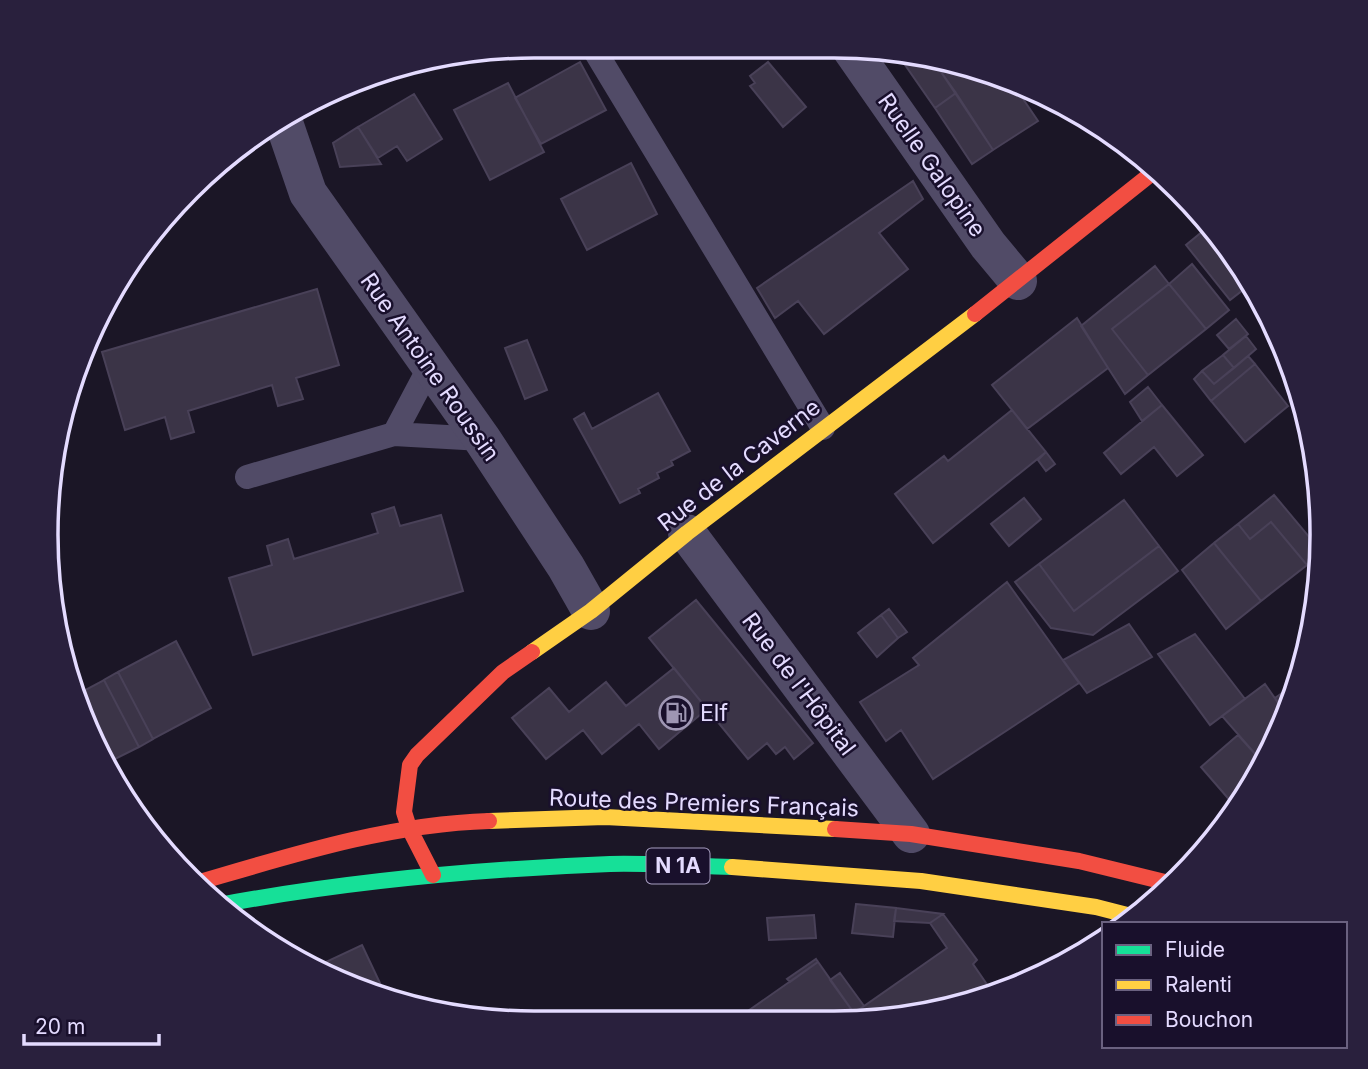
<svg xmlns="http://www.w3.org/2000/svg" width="1368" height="1069" font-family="Inter,sans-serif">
  <rect width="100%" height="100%" fill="#1b1626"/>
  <!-- building -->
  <path fill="#3b3447" stroke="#494158" stroke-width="2" d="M912,56L947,63L939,69L956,93L935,108L903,62Z
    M580,62L606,110L541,144L515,98Z
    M768,62L806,107L783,127L750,86L755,83L750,76Z
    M947,63L990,71L1013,84L1038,121L993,150L939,69Z
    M508,83L544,152L490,180L454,110Z
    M956,93L993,150L972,164L935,108Z
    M414,94L442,139L407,161L397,146L378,158L358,127Z
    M358,127L381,164L340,167L333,143Z
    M631,163L657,214L587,250L561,199Z
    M913,181L923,199L879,233L908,269L824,334L798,301L775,318L757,288Z
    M1208,227L1218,240L1220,238L1252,283L1230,300L1186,245Z
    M1192,264L1229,310L1206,329L1169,284Z
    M1155,266L1169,284L1112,329L1148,375L1125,394L1081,326Z
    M1169,284L1206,329L1148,375L1112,329Z
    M317,289L339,365L296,378L303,399L278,406L272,385L188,411L194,432L171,439L165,417L125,430L102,352Z
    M1077,318L1108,368L1027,429L992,385Z
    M1236,319L1248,334L1229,349L1217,335Z
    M1246,336L1256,349L1234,368L1223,355Z
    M527,340L547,390L525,399L505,348Z
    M1223,355L1234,368L1214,384L1202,371Z
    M1248,356L1255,364L1211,401L1194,379L1202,371L1214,384Z
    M1255,364L1288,406L1245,442L1211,401Z
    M1148,387L1162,405L1142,421L1130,402Z
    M658,393L690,451L671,461L673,465L657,473L659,478L638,489L640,493L620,503L574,419L584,413L592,429Z
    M1162,405L1203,455L1177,476L1154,447L1121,474L1104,453Z
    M1012,410L1046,452L933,543L895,494L944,456L948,461Z
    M1046,452L1055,464L1046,471L1038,460Z
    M1274,495L1321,551V554L1307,565L1271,522L1250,539L1238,524Z
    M1024,498L1041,519L1009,546L991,524Z
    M1124,500L1159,546L1074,611L1039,564Z
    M394,507L400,526L441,515L463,591L253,655L229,578L272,565L267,546L288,539L294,559L378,533L372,514Z
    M1271,522L1307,565L1261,601L1214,543L1238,524L1250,539Z
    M1214,543L1261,601L1226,629L1182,570Z
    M1159,546L1178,571L1093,635L1051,628L1015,582L1039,564L1074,611Z
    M1007,582L1079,683L933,779L901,730L886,741L860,702L919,665L913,658Z
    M696,600L813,743L794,759L785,747L776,754L767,743L748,759L649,638Z
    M889,609L907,632L898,638L881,615Z
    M881,615L898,638L877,657L858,633Z
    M1129,624L1152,657L1087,693L1063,660Z
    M1195,634L1245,699L1210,725L1158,654Z
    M176,641L211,708L153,739L118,672Z
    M674,668L707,709L659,749L639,724L602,754L583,730L546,759L512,718L549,688L569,712L606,682L626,706Z
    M118,672L153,739L139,747L104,680Z
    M104,680L139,747L105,764L76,695Z
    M1298,682L1286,714L1275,698Z
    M1265,684L1286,714L1272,750L1264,764L1222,716Z
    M1238,735L1264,764L1246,793L1233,804L1201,767Z
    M856,904L896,908L893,937L852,933Z
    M896,908L943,914L930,923L894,921Z
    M943,914L977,960L973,964L995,996L866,1022L735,1020L818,962L854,1013L947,948L930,923Z
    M814,915L816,938L769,940L767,918Z
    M362,945L387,998L347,986L313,968Z
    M816,959L818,962L790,982L787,979Z
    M840,973L864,1006L854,1013L830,980Z"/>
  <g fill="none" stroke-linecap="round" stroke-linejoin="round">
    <!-- lane -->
    <path stroke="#514b67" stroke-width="24" d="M592,46L823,428
      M394,434L430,366
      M247,477L394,434L482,439"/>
    <!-- street -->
    <path stroke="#514b67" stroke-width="38" d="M849,46L988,245L1018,281
      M282,117L308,193L482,439L566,567L591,611
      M687,533L911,834"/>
    <!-- fast -->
    <path stroke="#16e098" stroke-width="16" d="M219,905C348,881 479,869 610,864C650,863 692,866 732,867"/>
    <!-- slow -->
    <path stroke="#ffcf43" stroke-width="16" d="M532,652L591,611L687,533L975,314
      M489,821L605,817L835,829
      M732,867L921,881L1096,907L1135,917"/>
    <!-- jam -->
    <path stroke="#f24e42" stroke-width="16" d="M975,314L1156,170
      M835,829L911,834L1079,861L1173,884
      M433,875L409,828L404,812L410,765L417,755L503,672L532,652
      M193,884C289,856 388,824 489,821"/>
  </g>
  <!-- icons -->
  <defs>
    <symbol id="fuel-ring" viewBox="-11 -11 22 22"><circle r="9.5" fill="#19102c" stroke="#9e96b3" stroke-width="1.5"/><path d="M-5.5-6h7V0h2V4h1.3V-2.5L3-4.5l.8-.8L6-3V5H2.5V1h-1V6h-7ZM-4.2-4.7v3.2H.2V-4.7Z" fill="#9e96b3"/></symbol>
  </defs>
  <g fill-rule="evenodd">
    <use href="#fuel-ring" x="657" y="694" width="38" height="38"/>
  </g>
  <g text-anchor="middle" stroke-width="5" stroke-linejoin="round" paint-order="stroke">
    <!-- shield labels -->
    <rect fill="#19102c" stroke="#a79ec0" stroke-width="2" x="646.5" y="848.5" width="63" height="35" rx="5"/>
    <g font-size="21" font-weight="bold" fill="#e4dbff">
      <text x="678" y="873">N 1A</text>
    </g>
    <!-- street labels -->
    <g font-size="23" fill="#e4dbff" stroke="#19102c">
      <text transform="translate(932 165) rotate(55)" y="8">Ruelle Galopine</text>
      <text transform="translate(430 367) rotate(55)" y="8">Rue Antoine Roussin</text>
      <text transform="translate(739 465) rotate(-38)" y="8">Rue de la Caverne</text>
      <text transform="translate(799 684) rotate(53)" y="8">Rue de l'Hôpital</text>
      <text transform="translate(704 803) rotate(2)" y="8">Route des Premiers Français</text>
    </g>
    <!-- poi labels -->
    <g font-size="23" fill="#e4dbff" stroke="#19102c" text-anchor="start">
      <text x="700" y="721">Elf</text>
    </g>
  </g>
  <!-- crop -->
  <path d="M0 0H1368V1069H0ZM534 58H834A476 476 0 0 1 1310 534V535A476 476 0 0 1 834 1011H534A476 476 0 0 1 58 535V534A476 476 0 0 1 534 58Z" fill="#29203d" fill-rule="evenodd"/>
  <path fill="none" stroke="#e4dbff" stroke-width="3.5" d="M534 58H834A476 476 0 0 1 1310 534V535A476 476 0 0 1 834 1011H534A476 476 0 0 1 58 535V534A476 476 0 0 1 534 58Z"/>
  <!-- legend -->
  <rect x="1102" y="922" width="245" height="126" fill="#19102c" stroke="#6a6180" stroke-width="2"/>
  <rect x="1116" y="945" width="35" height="10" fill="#16e098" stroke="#6a6180" stroke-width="2"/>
  <text x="1165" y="957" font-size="21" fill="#e4dbff">Fluide</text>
  <rect x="1116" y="980" width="35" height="10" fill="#ffcf43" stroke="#6a6180" stroke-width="2"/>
  <text x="1165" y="992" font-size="21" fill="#e4dbff">Ralenti</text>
  <rect x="1116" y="1015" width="35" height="10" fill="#f24e42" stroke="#6a6180" stroke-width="2"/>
  <text x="1165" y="1027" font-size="21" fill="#e4dbff">Bouchon</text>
  <!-- scale -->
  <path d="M24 1034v10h135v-10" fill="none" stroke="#e4dbff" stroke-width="3.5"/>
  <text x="35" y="1034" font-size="21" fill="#e4dbff" stroke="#19102c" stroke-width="5" paint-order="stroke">20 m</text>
</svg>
